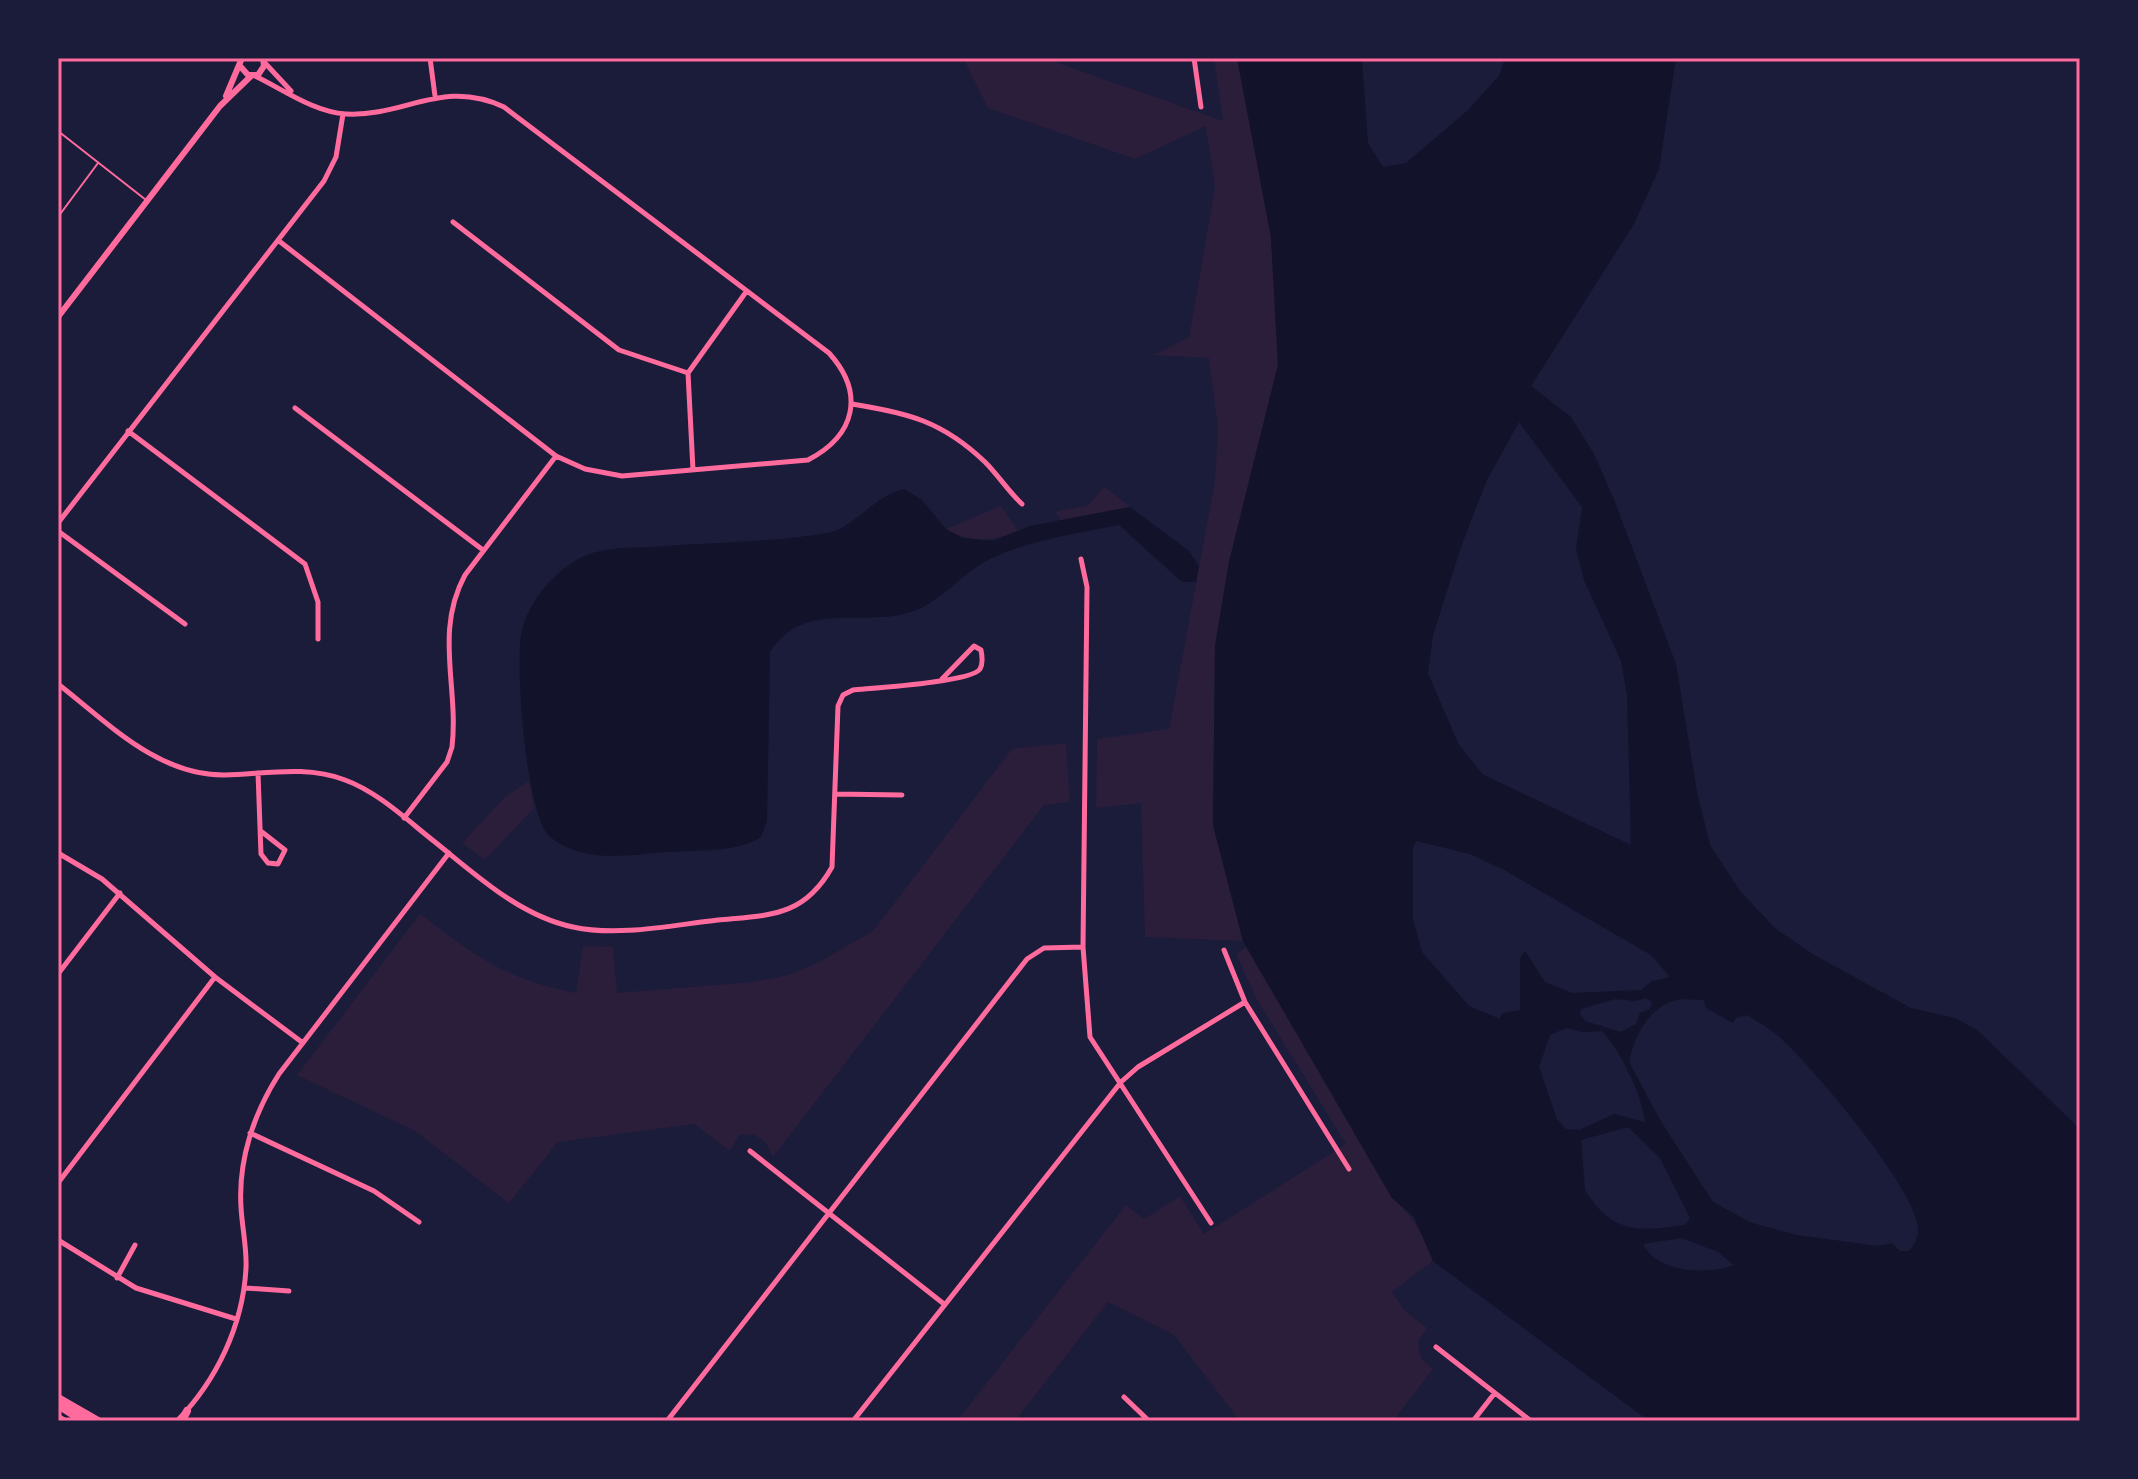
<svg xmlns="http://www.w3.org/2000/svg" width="2138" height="1479" font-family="'Public Sans',sans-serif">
  <rect width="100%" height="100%" fill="#1b1b3a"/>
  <!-- green -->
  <path fill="#2a1e3b" d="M963,58H1044L1223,121L1214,58H1237L1271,237L1278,365L1229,562L1215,646L1213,825L1243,941L1145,937L1141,803L1096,808L1097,739L1169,729L1215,481L1218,429L1209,358L1154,355L1189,337L1215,188L1206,126L1135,159L988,108Z
    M1104,486L1130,507L1061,520L1055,512L1089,505Z
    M1001,506L1018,531C992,541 971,544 946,529Z
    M1066,743L1070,802L1044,805L773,1157L766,1143L754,1134L739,1135L730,1151L694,1124L558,1142L509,1203L415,1131L297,1075L420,914C476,956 504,979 576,993L583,946L613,947L617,993L753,982L789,975L817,963L873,931L1012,749Z
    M529,781L534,808L485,860L462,843L505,797Z
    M1246,947L1392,1198C1414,1217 1423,1234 1433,1261L1392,1292L1405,1311L1427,1328L1418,1342L1421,1358L1433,1369L1393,1421H1240L1174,1335L1108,1302L1015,1421H957L1126,1205L1144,1219L1180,1196L1204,1234L1346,1144L1256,998L1236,954Z"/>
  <!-- water -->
  <path fill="#12122b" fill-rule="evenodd" d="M1237,58H1362L1368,143L1383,167L1406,163L1467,111L1499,76L1505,58H1676L1659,169L1634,224L1531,386L1571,417L1594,454L1615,502L1676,664L1697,792L1710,845L1740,891L1776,929L1814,955L1911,1008L1955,1018L1977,1030L2080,1129V1421H1649L1433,1261L1414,1217L1392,1198L1243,941L1213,825L1215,646L1229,562L1278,365L1271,237ZM1519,422L1582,507L1576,549L1584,580L1621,661L1627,695L1631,845L1482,774L1458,743L1428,673L1433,635L1462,544L1487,480ZM1416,841L1470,854L1506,871L1651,955L1670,977L1652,981L1641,990L1572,993L1545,982L1525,951L1520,958V1010L1502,1013L1500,1019L1469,1006L1422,952L1413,919V848ZM1646,998L1652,1002L1650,1009L1640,1013L1636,1024L1621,1032L1585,1021L1580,1014L1581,1009L1615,999L1635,1001ZM1681,999L1704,1000L1706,1008L1733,1023L1736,1018L1747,1015C1758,1022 1769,1028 1778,1036C1808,1061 1920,1193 1918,1230C1918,1238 1915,1244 1909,1251H1900L1892,1243L1878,1246L1797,1235L1752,1223L1713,1202L1660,1120L1629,1062C1635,1033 1651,1004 1681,999ZM1566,1028L1582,1032L1602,1031C1621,1051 1642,1095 1645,1122L1614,1114L1579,1130L1566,1129L1557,1119L1539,1067L1550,1035ZM1628,1127L1660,1158L1690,1218L1685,1225C1638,1231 1613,1235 1585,1190L1581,1140ZM1682,1238L1718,1252L1734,1265C1707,1275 1657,1273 1643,1244Z
    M904,489L922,500L946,529L962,538L993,541L1030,526L1130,507L1188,550L1199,566L1196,582H1182L1119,525C1074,534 1029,540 988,560C961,574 940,603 911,612C861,628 804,599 770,652L767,821L761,837C736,853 696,850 667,852C627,855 584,864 550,837C526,817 513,656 523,626C532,599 551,576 575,561C597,547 627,548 652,547C709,542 770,543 827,533C855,528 873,496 904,489Z"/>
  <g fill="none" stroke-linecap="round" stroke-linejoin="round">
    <!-- service -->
    <path stroke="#ff6b9d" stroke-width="2" d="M58,131L146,200
      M58,217L98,163"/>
    <!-- minor -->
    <path stroke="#ff6b9d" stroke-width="5" d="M430,58L435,96
      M1194,58L1201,107
      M265,63L291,91
      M255,76C284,90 314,112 346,114C405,117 443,78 504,107L829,353C865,393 856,435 808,460L622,476L585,469L556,456L279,241
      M453,222L619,350L688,373
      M852,404C908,413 942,421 985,462C998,475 1008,491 1022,504
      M295,408L483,550
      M128,431L305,564L318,602V639
      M693,470L688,373L746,292
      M58,523L324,181L336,157L343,114
      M58,531L185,624
      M1081,559L1087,587L1083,947L1090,1037L1211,1223
      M58,684C107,722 158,776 225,775C265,774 306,765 345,780C378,792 407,820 435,842C476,875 520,916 573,927C618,937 673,925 718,920C770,915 804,917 832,867L838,706L843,695L853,690C873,688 972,682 980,669C983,664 982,655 981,650L974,646L942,679
      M258,773L261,854L268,863L278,864L285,850L262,832
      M835,794L902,795
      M404,818L447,762L452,747C459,687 434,632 465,575L556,456
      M58,853L102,879L215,977L303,1043
      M1224,950L1245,1002L1349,1169
      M58,974L120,893
      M250,1133L374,1191L419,1222
      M750,1151L944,1304
      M58,1183L215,977
      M58,1240L136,1288L236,1319
      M117,1278L135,1245
      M245,1288L289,1291
      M1436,1347L1531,1421
      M1124,1397L1149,1421
      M177,1421C217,1380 243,1325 246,1268C247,1248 242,1227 241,1207C238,1160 254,1113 279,1074L449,853
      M667,1421L1027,959L1044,948L1083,947
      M853,1421L1121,1082L1138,1067L1245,1002
      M1473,1421L1494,1394"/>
    <!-- tertiary -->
    <path stroke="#ff6b9d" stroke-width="6" d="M240,66L248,75H258L264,66L263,58
      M226,96L242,58
      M58,317L220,106L251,76"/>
    <!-- primary -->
    <path stroke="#ff6b9d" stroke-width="8" d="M58,1398L98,1421
      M58,1405L83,1421
      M58,1418L63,1421
      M182,1421L187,1411"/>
  </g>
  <!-- border -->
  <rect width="2138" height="1479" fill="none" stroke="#1b1b3a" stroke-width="120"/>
  <rect x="60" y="60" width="2018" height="1359" fill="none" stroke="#ff6b9d" stroke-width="3"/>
</svg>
